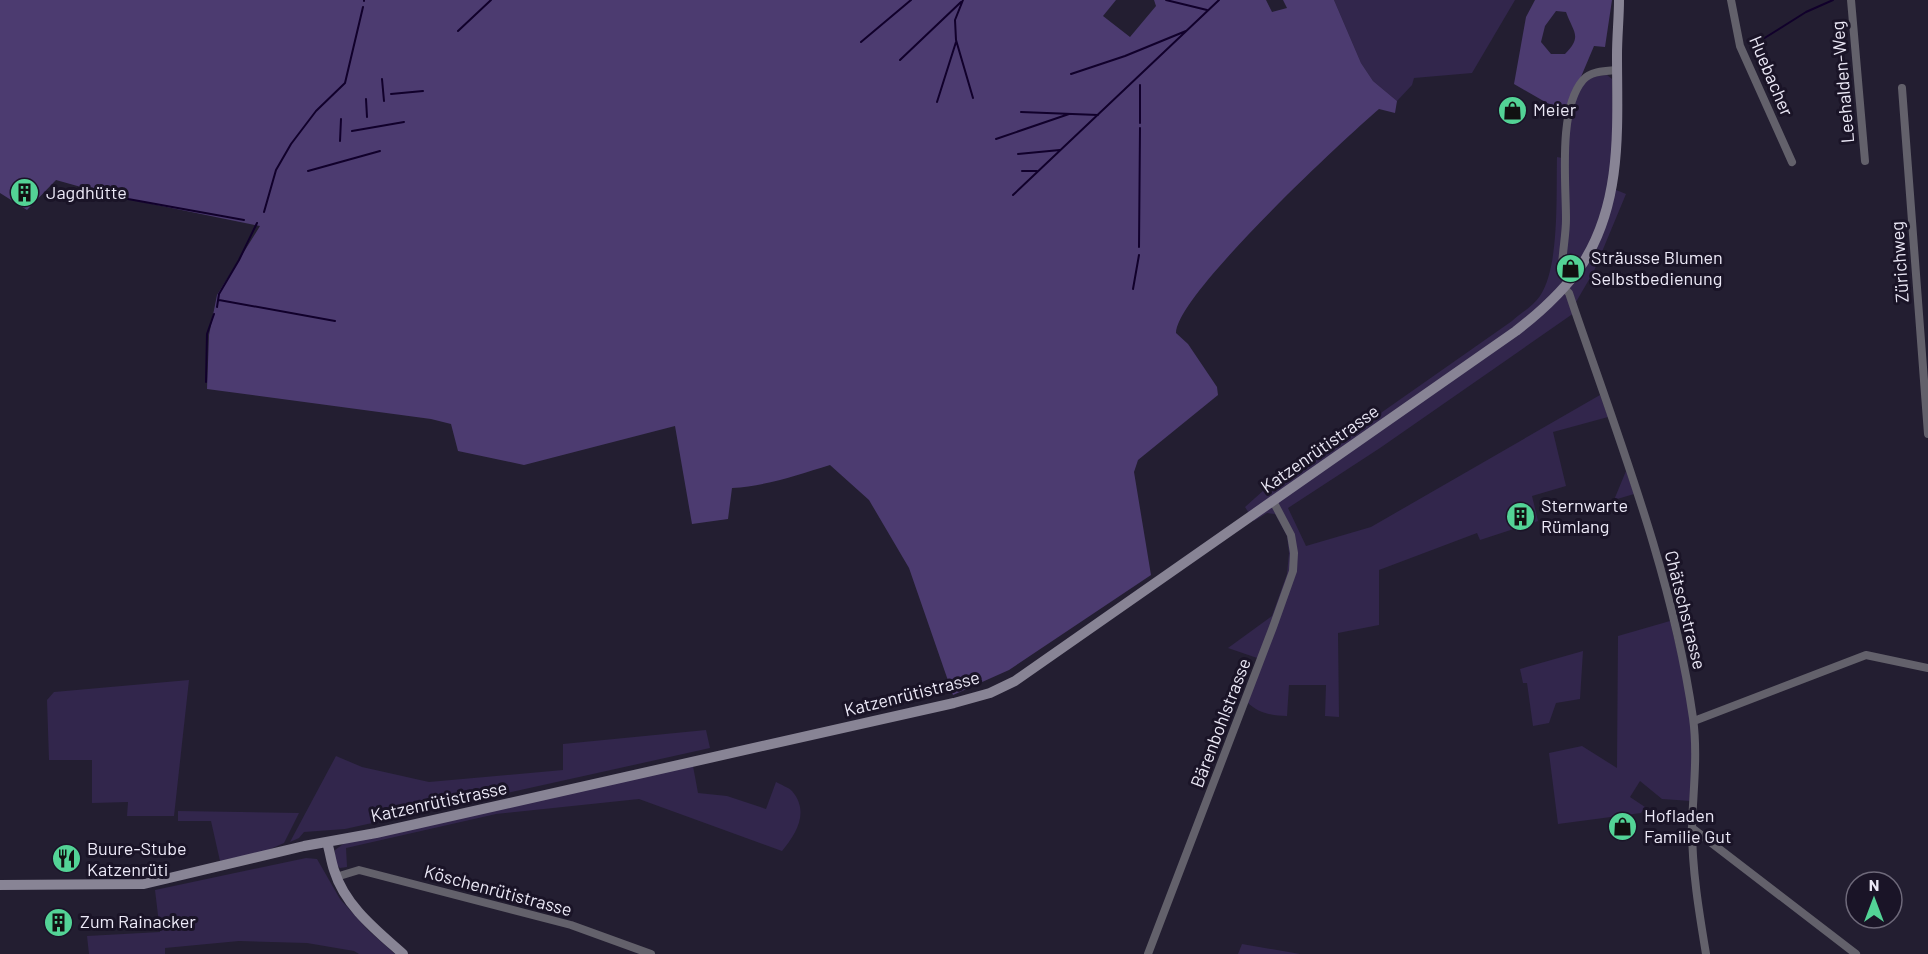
<svg xmlns="http://www.w3.org/2000/svg" width="1928" height="954" font-family="Barlow,sans-serif">
  <rect width="100%" height="100%" fill="#231e31"/>
  <!-- green -->
  <path fill="#32264c" d="M1334,0H1515L1472,73L1414,78L1412,85L1397,101L1373,81L1361,63Z
    M1607,75L1612,79L1614,146L1609,187L1626,194L1594,271L1576,302L1574,313L1380,448L1288,508L1306,546L1371,527L1600,395L1608,417L1553,432L1566,486L1532,496L1538,521L1480,540L1477,533L1379,570V625L1338,633L1339,717L1325,716L1326,685H1289L1287,716C1271,715 1259,714 1247,702L1263,660L1228,648L1272,616L1287,574L1289,553L1287,536L1275,514L1267,513L1254,521L1245,507L1264,490L1288,478L1512,321C1521,313 1533,306 1540,296C1560,266 1556,194 1557,157L1567,159C1569,139 1570,96 1585,82C1590,76 1599,76 1607,75Z
    M1626,471L1634,494L1614,500Z
    M1670,621L1685,683L1694,746L1691,801L1662,799L1640,781L1630,797L1645,807L1641,813L1558,824L1549,753L1582,746L1617,768L1618,636Z
    M1583,651L1580,699L1556,703L1549,723L1533,726L1527,683H1523L1520,669Z
    M189,680L174,816H127L128,802L92,803V760H49L47,700L54,692Z
    M706,730L710,748L345,829L304,832L299,838L290,842L336,756L362,767L429,782L563,770V744Z
    M693,766L698,793L727,796L766,809L776,782C781,785 788,787 792,791C810,812 796,834 782,851L639,799L496,814L346,848L347,867L340,868L335,863V850L346,842Z
    M178,811L299,813L284,843L266,851L220,861L211,821H178Z
    M306,858L317,859L340,899L368,930L395,954H359L354,951L307,943L239,941L165,948V954H89L87,936L160,932L155,890Z
    M1242,944L1300,954H1238Z"/>
  <!-- forest -->
  <path fill="#4c3b70" fill-rule="evenodd" d="M0,0H1116L1103,16L1130,37L1156,6L1154,0H1266L1272,12L1287,8L1283,0H1334L1361,63L1373,81L1397,101L1395,113L1379,109C1344,139 1176,295 1176,333L1188,344L1217,387L1218,395L1138,460L1134,472L1151,575L1009,670L953,695L909,568L869,500L830,465C797,475 767,486 732,488L728,519L692,524L675,426L524,465L458,451L451,424L431,419L207,389L209,335L217,295L260,226L113,196L56,180L27,210L0,193Z
    M1535,0H1612L1605,47L1594,46L1567,110L1547,103L1514,84L1526,17ZM1556,11L1566,12C1573,32 1583,36 1565,54H1551L1541,42L1545,26Z"/>
  <g fill="none" stroke-linecap="round" stroke-linejoin="round">
    <!-- stream -->
    <path stroke="#11002b" stroke-width="2" d="M963,0L955,20L956,40L973,98
      M1166,0L1207,10
      M364,1V0
      M458,31L491,0
      M861,42L911,0
      M1755,44L1806,12L1833,0
      M900,60L961,2
      M1071,74L1125,56L1186,31
      M382,79L384,101
      M1140,85V123
      M391,94L423,91
      M366,99L367,117
      M937,102L956,42
      M1021,112L1098,115
      M352,131L404,122
      M996,139L1069,114
      M340,141L341,119
      M1018,154L1060,150
      M308,171L380,151
      M1022,171H1037
      M1013,195L1219,0
      M117,197L244,220
      M264,212L276,170L291,144L316,111L345,83L363,7
      M1139,247L1140,128
      M1133,289L1139,255
      M219,300L335,321
      M217,307L219,294L239,260L257,223
      M206,382L207,334L214,314"/>
    <!-- street -->
    <path stroke="#63616b" stroke-width="8" d="M1731,0L1740,46L1792,162
      M1851,0L1865,161
      M1902,88L1928,434
      M1570,280L1562,270C1562,253 1566,236 1566,219C1566,182 1558,109 1583,80C1591,71 1606,71 1618,70
      M1564,288L1569,293L1574,308C1620,442 1673,578 1693,718C1698,755 1693,791 1692,827C1692,870 1699,912 1706,954
      M1694,721L1866,655L1928,668
      M1692,828L1856,954
      M336,877L359,870L571,925L651,954
      M1148,954L1273,627L1293,571L1294,553L1291,535L1273,501"/>
    <!-- secondary -->
    <path stroke="#888495" stroke-width="10" d="M327,842C330,852 331,861 334,870C345,906 376,930 403,954
      M0,885L144,884L304,846L376,833L954,703L990,693L1015,681L1516,331C1542,311 1565,290 1583,263C1623,200 1617,126 1617,55C1617,36 1619,18 1619,0"/>
  </g>
  <!-- icons -->
  <defs>
    <symbol id="shop-disc" viewBox="-11 -11 22 22"><circle r="9.5" fill="#53d396" stroke="#1a1427"/><path d="M-5-2.5h2.3a2.7 3.5 0 0 1 5.4 0H5L5.5 6h-11ZM-1.5-2.5h3a1.5 2.3 0 0 0-3 0Z" fill="#111"/></symbol>
    <symbol id="building-disc" viewBox="-11 -11 22 22"><circle r="9.5" fill="#53d396" stroke="#1a1427"/><path d="M-4-6H4V6H1V3H-1V6H-4ZM-2.5-4.3h1.7v1.8h-1.7ZM.8-4.3h1.7v1.8H.8ZM-2.5-1h1.7V.8h-1.7ZM.8-1h1.7V.8H.8Z" fill="#111"/></symbol>
    <symbol id="restaurant-disc" viewBox="-11 -11 22 22"><circle r="9.5" fill="#53d396" stroke="#1a1427"/><path d="M-5-6h1v4h1v-4h1v4h1v-4h1v5L-1.5 .5V6h-2V.5L-5-1ZM5-6V6H3V1.5H1.5Q1.5-4 5-6Z" fill="#111"/></symbol>
  </defs>
  <g fill-rule="evenodd">
    <use href="#shop-disc" x="1496" y="94" width="33" height="33"/>
    <use href="#building-disc" x="8" y="176" width="33" height="33"/>
    <use href="#shop-disc" x="1554" y="252" width="33" height="33"/>
    <use href="#building-disc" x="1504" y="500" width="33" height="33"/>
    <use href="#shop-disc" x="1606" y="810" width="33" height="33"/>
    <use href="#restaurant-disc" x="50" y="842" width="33" height="33"/>
    <use href="#building-disc" x="42" y="906" width="33" height="33"/>
  </g>
  <g text-anchor="middle" stroke-width="6" stroke-linejoin="round" paint-order="stroke">
    <!-- street labels -->
    <g font-size="18" fill="#ece9f7" stroke="#1a1427">
      <text transform="translate(1771 76) rotate(67)" y="6">Huebacher</text>
      <text transform="translate(1843 82) rotate(-95)" y="6">Leehalden-Weg</text>
      <text transform="translate(1900 262) rotate(-94)" y="6">Zürichweg</text>
      <text transform="translate(1320 449) rotate(-35)" y="6">Katzenrütistrasse</text>
      <text transform="translate(1685 610) rotate(76)" y="6">Chätschstrasse</text>
      <text transform="translate(912 694) rotate(-14)" y="6">Katzenrütistrasse</text>
      <text transform="translate(1221 723) rotate(-69)" y="6">Bärenbohlstrasse</text>
      <text transform="translate(439 802) rotate(-12)" y="6">Katzenrütistrasse</text>
      <text transform="translate(498 891) rotate(15)" y="6">Köschenrütistrasse</text>
    </g>
    <!-- poi labels -->
    <g font-size="18" fill="#ece9f7" stroke="#1a1427" text-anchor="start">
      <text x="1533" y="116">Meier</text>
      <text x="46" y="199">Jagdhütte</text>
      <text x="1591" y="264">Sträusse Blumen<tspan x="1591" dy="21">Selbstbedienung</tspan></text>
      <text x="1541" y="512">Sternwarte<tspan x="1541" dy="21">Rümlang</tspan></text>
      <text x="1644" y="822">Hofladen<tspan x="1644" dy="21">Familie Gut</tspan></text>
      <text x="87" y="855">Buure-Stube<tspan x="87" dy="21">Katzenrüti</tspan></text>
      <text x="80" y="928">Zum Rainacker</text>
    </g>
  </g>
  <!-- north arrow -->
  <g transform="translate(1874 900)"><circle r="28" fill="#1a1427" stroke="#6e697a" stroke-width="1.5"/>
  <path d="M0-4.5L10 22L0 15L-10 22Z" fill="#53d396"/>
  <text y="-9" font-size="16" font-weight="bold" text-anchor="middle" fill="#ece9f7">N</text>
  </g>
</svg>
